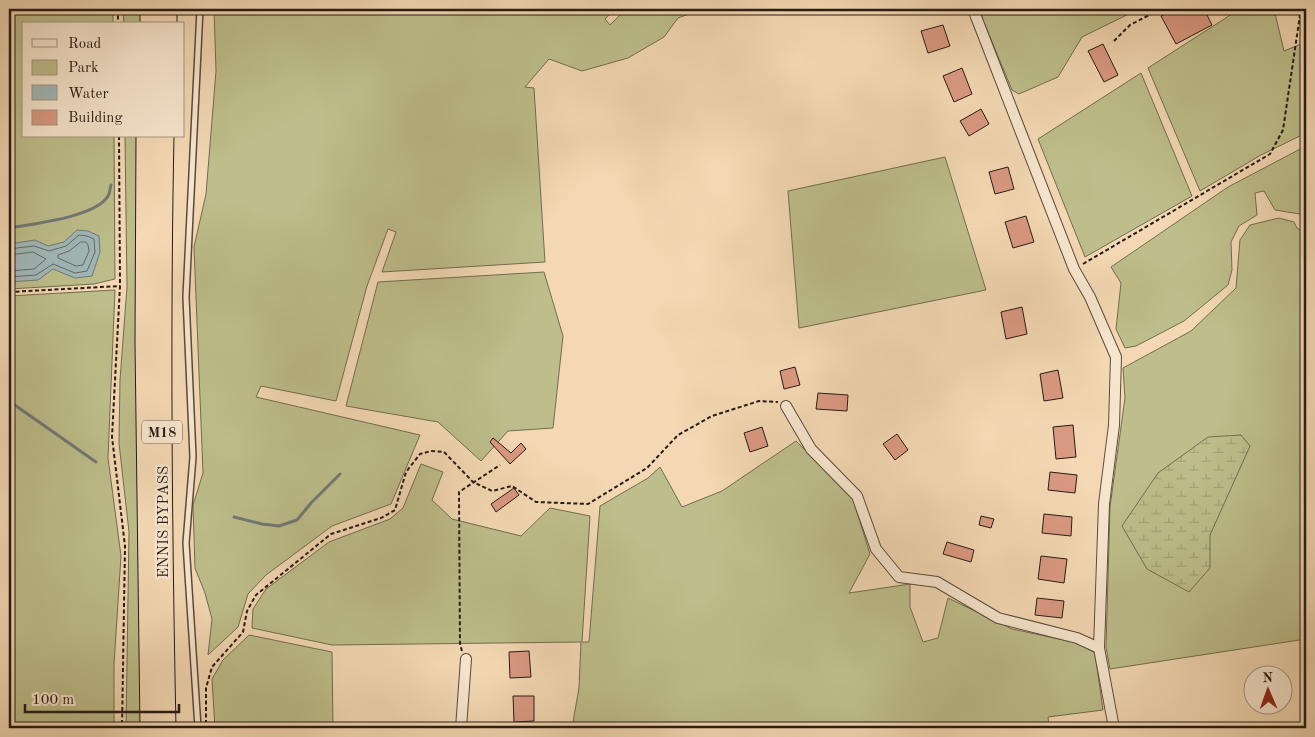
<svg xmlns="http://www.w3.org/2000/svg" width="1315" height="737" font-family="'Old Standard TT',serif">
  <defs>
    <pattern id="wetland-marsh" width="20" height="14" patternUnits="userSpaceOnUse" patternTransform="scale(1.25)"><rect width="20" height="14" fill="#bdbe8b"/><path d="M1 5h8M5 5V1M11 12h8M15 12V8" fill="none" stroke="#a2a377"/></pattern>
  </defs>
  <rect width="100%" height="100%" fill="#f3d8b3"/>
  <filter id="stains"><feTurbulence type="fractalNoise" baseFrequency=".004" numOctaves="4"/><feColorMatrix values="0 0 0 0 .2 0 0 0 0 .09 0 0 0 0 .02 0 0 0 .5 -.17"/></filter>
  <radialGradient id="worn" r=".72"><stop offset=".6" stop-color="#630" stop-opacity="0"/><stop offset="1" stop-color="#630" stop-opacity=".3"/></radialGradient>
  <!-- green -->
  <path fill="#bdbe8b" stroke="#726c50" d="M9,9H113V24H24V136H114L115,279L94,284L9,289Z
    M123,9H152V24H124Z
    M214,9H614L605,19L610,25L626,9H702L678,18L664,37L628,58L582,71L549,59L525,87L534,88L545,262L382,272L396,232L388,229L367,286L336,401L261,386L256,397L420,435L391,504L332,526L266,575L248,594L238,627L208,655L212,619L205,593L195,568L193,505L203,473L194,247L206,194L216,71Z
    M980,9H1139L1082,37L1058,77L1019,94L1012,90L983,20Z
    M1235,9H1274L1284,51L1306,42V133L1261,155L1200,191L1148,68L1235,12Z
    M1141,73L1192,196L1085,257L1038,139Z
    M125,136H150L142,728H126L129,532L119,443L120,380L127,287Z
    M1306,146V215L1275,210L1264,191L1255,193L1257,215L1239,226L1231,242L1232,270L1228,285L1184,321L1136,346L1125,348L1116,329L1121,283L1111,267L1228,187Z
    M945,157L986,290L799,328L788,191Z
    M1279,218L1294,222L1297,228L1306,234V639L1110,669L1106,647L1110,507L1125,398L1123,368L1191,331L1236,288L1240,240L1250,225Z
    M544,272L563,336L553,428L508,431L481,461L438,422L346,406L378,282Z
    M115,290L108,458L121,556L114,664V728H9V296Z
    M796,441L852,496L870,554L849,593L910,584V607L923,642L938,638L948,598L1012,629L1078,643L1095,653L1103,710L1048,717L1049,728H572L579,688L581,642L332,645L252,628L253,609L266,589L329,542L390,519L403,508L421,464L443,472L432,500L452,519L521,536L550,508L590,516L582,642H589L600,506L648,478L660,467L682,507L722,491Z
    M249,635L332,652L333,728H215L212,679L223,660Z"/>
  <!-- wetland -->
  <path fill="url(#wetland-marsh)" stroke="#726c50" d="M1241,435L1250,446L1210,535V568L1189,592L1147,569L1122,526L1158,473L1208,437Z"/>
  <!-- water -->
  <path fill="#a1b7b8" stroke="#707977" d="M77,230L88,231L99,236L100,252L92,276L75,278L53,269L38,280L9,282V244L35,240L48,246L64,242Z"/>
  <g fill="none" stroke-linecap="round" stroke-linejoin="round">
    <!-- shore -->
    <path stroke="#646967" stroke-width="1" d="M81,242H86L88,245L89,251L83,265L76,266L58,258V255L69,251Z
      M9,249L34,246L49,251L66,246L79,235L87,236L94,239L95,252L87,271L75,273L53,264L36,275L9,277
      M9,255L33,252L46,259L34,269L9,271"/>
    <!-- stream -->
    <path stroke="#707977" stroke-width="3" d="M9,228C32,224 96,217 108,196C110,193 110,188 111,185
      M9,401L96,462
      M234,517L262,524L279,526L297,520L311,503L340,474"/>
  </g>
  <!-- building -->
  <path fill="#da9982" stroke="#271b16" d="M1175,9H1204L1212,25L1176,44L1161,16Z
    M943,25L950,46L928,53L921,31Z
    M1103,44L1118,75L1104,82L1088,51Z
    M962,68L972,94L954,102L943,76Z
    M981,109L989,124L969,136L960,121Z
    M1008,167L1014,189L995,194L989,172Z
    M1026,216L1034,242L1013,248L1005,222Z
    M1022,307L1027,334L1006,339L1001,312Z
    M795,367L800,385L784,389L780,371Z
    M1058,370L1063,398L1044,401L1040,374Z
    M818,393L848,395L847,411L816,409Z
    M1073,425L1076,457L1056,459L1053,427Z
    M762,427L768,446L750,452L744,433Z
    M897,434L908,450L895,460L883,444Z
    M493,438L511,453L521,443L526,449L510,464L490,442Z
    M1050,472L1077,475L1075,493L1048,490Z
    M514,488L519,495L496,512L491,504Z
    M1044,514L1072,517L1071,536L1042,533Z
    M981,516L994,519L991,528L979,525Z
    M947,542L974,550L971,562L943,554Z
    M1041,556L1067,559L1064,583L1038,579Z
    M1037,598L1064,601L1062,618L1035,615Z
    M529,651L531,677L510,678L509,652Z
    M513,696H534V721L514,722Z"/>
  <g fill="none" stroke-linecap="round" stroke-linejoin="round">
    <defs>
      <path id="service" d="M198,728L186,543L193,457L186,297L200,9"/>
      <path id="minor" d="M973,9L1074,269L1090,297L1116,357L1114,425L1104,504L1099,648L1114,728
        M786,406L811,449L857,496L876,549L899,577L937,582L998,618L1077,638L1099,648
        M461,728L466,659"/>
      <path id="motorway" d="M150,24V9
        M167,24V9
        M146,136L145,342L150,728
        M164,136C160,334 162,531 166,728"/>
    </defs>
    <!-- service casing -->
    <use href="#service" stroke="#5a4a3d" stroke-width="8"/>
    <!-- minor casing -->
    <use href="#minor" stroke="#5a4a3d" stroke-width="12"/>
    <!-- motorway casing -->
    <use href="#motorway" stroke="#271b16" stroke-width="21"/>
    <!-- path -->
    <path stroke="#271b16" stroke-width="2" stroke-dasharray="4 2.5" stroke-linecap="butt" d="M118,9V24
      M1114,41L1130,25L1161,9
      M119,136L120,286L112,437L125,546L122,728
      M1083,264L1270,154L1283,130L1300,15
      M9,292L120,286
      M462,651L460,644L459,492L500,465
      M206,724V688L212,667L243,632L247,611L256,595L331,534L381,518L395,510L406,472L420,454L431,451L444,452L473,482L492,491L512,486L536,502L588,504L647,468L678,435L712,416L759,401L778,402"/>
    <!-- service -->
    <use href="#service" stroke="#f7e6ce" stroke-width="5"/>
    <!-- minor -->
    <use href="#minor" stroke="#f7e6ce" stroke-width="10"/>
    <!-- motorway -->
    <use href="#motorway" stroke="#f3d8b3" stroke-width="19"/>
  </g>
  <g text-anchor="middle" stroke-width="4.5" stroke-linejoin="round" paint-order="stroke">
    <!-- shield labels -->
    <rect fill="#f7e6ce" stroke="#65584d" stroke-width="1" x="142" y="420.5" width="40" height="23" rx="4"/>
    <g font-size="14" font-weight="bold" fill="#271b16">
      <text x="162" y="437">M18</text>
    </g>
    <!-- street labels -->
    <g font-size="15" fill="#271b16" stroke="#f7e6ce">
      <text transform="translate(163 522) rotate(-90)" y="5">ENNIS BYPASS</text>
    </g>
  </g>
  <!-- margin -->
  <rect width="1315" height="737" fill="none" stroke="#f3d8b3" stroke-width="30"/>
  <rect x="10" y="10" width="1295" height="717" fill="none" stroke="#271b16" stroke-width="2.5"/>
  <rect x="15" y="15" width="1285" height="707" fill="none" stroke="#271b16"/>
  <!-- legend -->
  <rect x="22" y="22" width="162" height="115" fill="#f7e6ce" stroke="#a49584"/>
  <rect x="32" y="39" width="25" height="8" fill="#f7e6ce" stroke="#a49584"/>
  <text x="68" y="48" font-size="15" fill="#271b16">Road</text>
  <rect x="32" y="60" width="25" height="15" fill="#bdbe8b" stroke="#a49584"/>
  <text x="68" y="72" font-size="15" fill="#271b16">Park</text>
  <rect x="32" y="85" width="25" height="15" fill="#a1b7b8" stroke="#a49584"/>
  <text x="68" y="98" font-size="15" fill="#271b16">Water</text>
  <rect x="32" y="110" width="25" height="15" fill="#da9982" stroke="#a49584"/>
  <text x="68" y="122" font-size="15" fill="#271b16">Building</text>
  <!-- north arrow -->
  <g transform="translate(1268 690) rotate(358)"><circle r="24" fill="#f7e6ce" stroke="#a49584"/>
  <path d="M0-4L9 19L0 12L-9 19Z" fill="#8f2418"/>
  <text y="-8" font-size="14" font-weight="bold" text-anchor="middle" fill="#271b16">N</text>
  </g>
  <!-- scale -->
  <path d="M25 704v8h154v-8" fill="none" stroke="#271b16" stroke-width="2.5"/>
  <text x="32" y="704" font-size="15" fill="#271b16" stroke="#f7e6ce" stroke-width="4" paint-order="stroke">100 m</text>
  <rect width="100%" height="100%" filter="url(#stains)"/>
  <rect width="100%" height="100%" fill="url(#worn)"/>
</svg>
